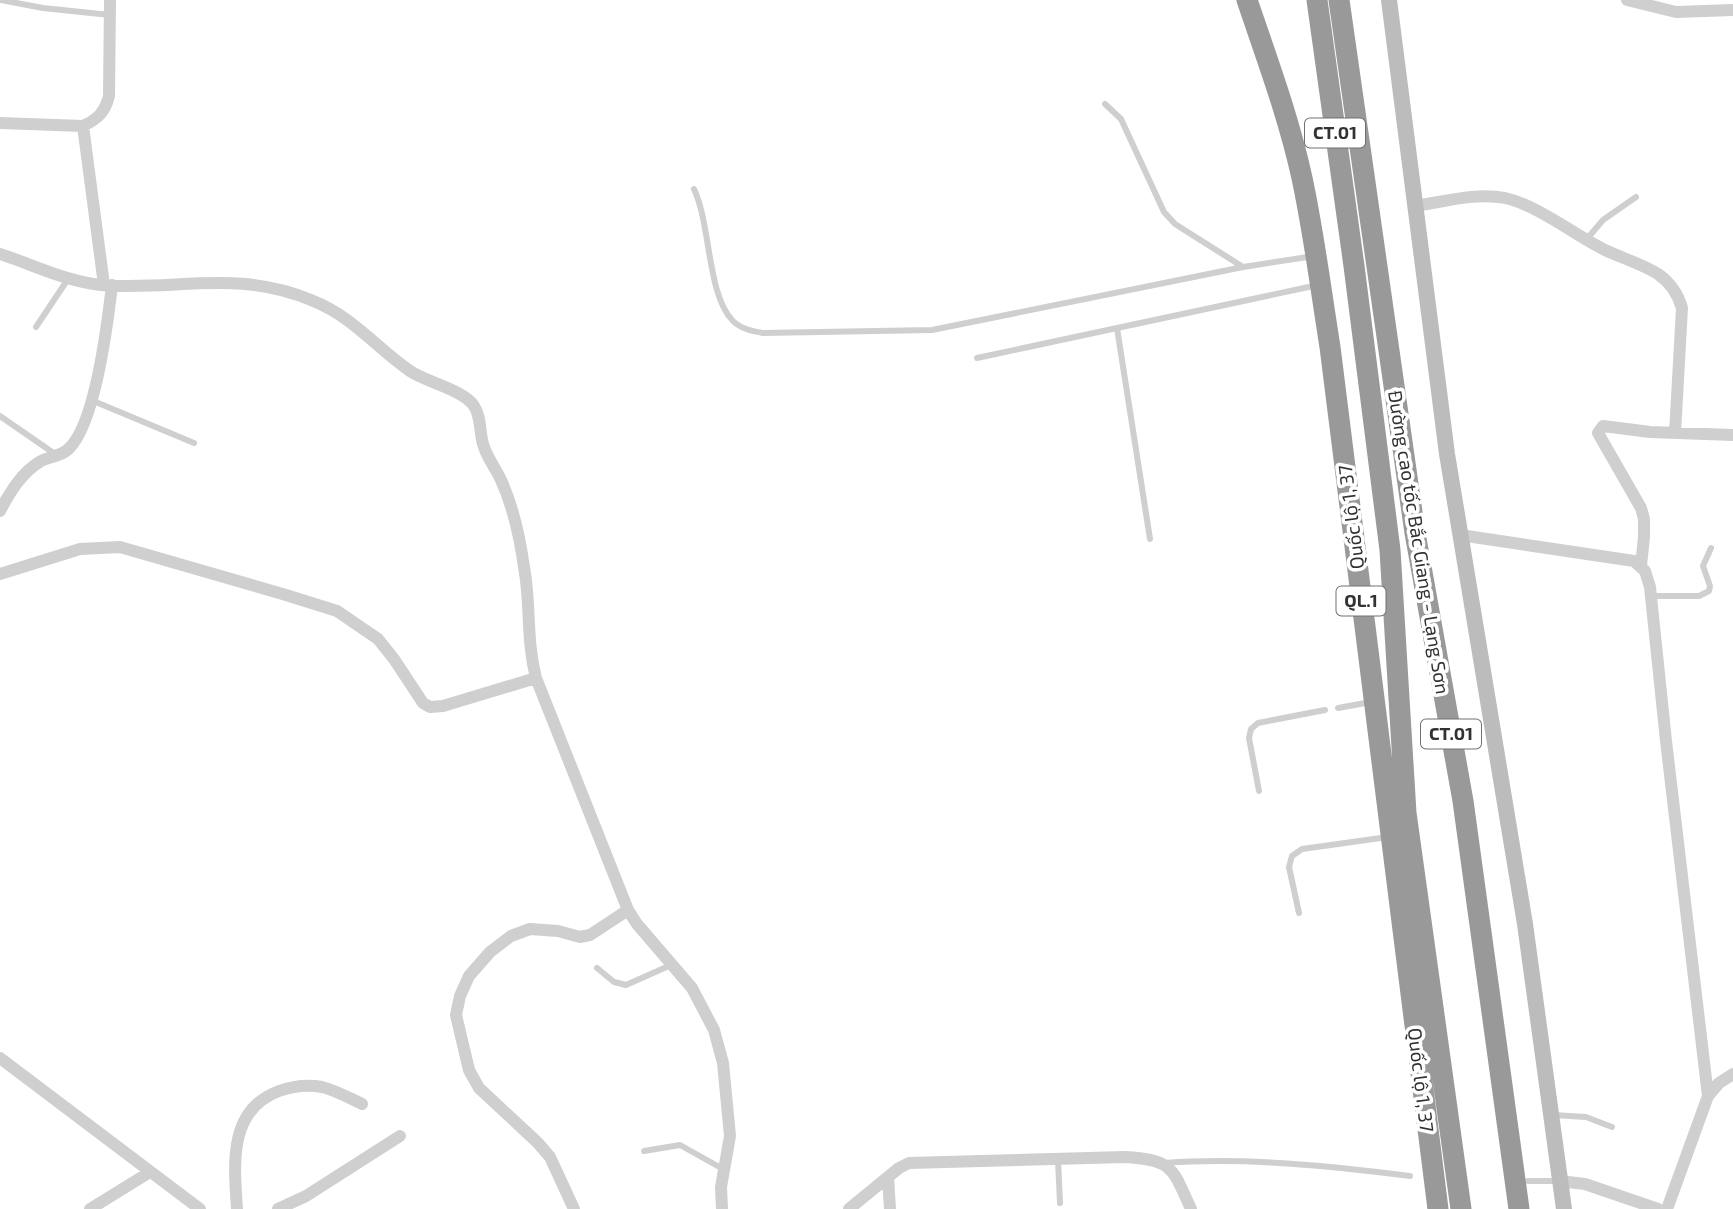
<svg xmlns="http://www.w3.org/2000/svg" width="1733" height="1209" font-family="'Exo 2',sans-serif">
  <rect width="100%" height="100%" fill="#fff"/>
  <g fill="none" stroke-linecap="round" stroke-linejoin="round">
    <!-- lane -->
    <path stroke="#cfcfcf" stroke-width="6" d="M1,0L43,8L110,15
      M1105,104L1121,119L1164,212L1175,224L1243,267
      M694,189C711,225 707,295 733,321C741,329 752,331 763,333L932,330L1243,267L1314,256
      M1586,240L1603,220L1636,197
      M36,327L68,279
      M1117,328L1150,539
      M977,358L1318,285
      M91,400L194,443
      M0,416L55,454
      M1651,596H1699L1709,591L1710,586L1703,566L1711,548
      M1338,708L1371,702
      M1259,791L1249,738L1251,729L1258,723L1325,710
      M1299,913L1289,867L1292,856L1302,849L1388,837
      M597,968L614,982L626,985L671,965
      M1553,1115L1586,1117L1612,1127
      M644,1151L680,1145L723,1169
      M1058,1160L1060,1203
      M1165,1163C1244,1157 1331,1166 1410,1176
      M1528,1181H1558"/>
    <!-- street -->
    <path stroke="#cfcfcf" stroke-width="12" d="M1627,0L1676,12L1733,10
      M0,123L83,126C98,119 105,112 109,96L110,0
      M83,126L104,285
      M1415,206C1443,202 1477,192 1505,198C1537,205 1575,235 1605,250C1622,258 1642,264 1658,274C1671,283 1678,294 1682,308L1675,433
      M0,254C34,265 65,281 101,285C176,291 237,269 311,300C354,317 374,346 410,371C426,382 464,390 474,406C482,418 479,435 484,447C488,459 496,469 501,480C513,506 520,539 524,567C531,605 526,639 536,678L628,910L637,924L692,988L714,1030L723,1063L730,1136L721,1187L722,1209
      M0,511C10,492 22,472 41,461C49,457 59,456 66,451C95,430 108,320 112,285
      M1460,535L1634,561L1645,571L1650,587L1666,741L1708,1096
      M1641,566L1644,537V519L1641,508L1598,433L1603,426L1650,432L1733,435
      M0,574L80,549L120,547L286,595L337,611L378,639L394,659L423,703L430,707L443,706L536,678
      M0,1058L200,1209
      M888,1177L890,1209
      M1560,1181L1585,1184L1658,1209
      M90,1209L150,1172
      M237,1209C234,1164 228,1110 279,1091C293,1086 307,1084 322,1087C335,1090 349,1098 362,1104
      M278,1209L306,1196L400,1136
      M574,1209L550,1157L538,1143L479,1088L469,1070L456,1015L460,996L469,976L490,952L511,936L530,929L558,931L580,937L590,935L628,910
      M849,1209L899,1168L909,1163L1125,1157C1174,1160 1172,1168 1191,1209
      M1667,1209L1708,1096L1719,1083L1733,1074"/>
    <!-- secondary -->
    <path stroke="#bcbcbc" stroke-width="16" d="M1389,0L1447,454L1525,924L1564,1209"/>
    <!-- highway -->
    <path stroke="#999" stroke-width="21" d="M1247,0C1267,59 1289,118 1302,178C1314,234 1321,291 1330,347L1438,1209
      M1317,0L1354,266L1390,550L1406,813L1461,1209
      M1339,0L1415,533L1463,801L1519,1209"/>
  </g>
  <g text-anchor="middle" stroke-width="7" stroke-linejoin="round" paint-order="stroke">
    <!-- shield labels -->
    <g fill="#fff" stroke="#707070" stroke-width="2">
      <rect x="1305" y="118.5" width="60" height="29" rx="5"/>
      <rect x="1336.5" y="586.5" width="49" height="29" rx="5"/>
      <rect x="1421" y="719.5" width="60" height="29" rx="5"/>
    </g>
    <g font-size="18" font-weight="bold" fill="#323232">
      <text x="1335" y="139">CT.01</text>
      <text x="1361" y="607">QL.1</text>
      <text x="1451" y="740">CT.01</text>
    </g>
    <!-- street labels -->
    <g font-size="19" fill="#323232" stroke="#fff">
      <text transform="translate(1351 517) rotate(-97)" y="7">Quốc lộ 1, 37</text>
      <text transform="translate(1419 542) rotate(81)" y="7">Đường cao tốc Bắc Giang - Lạng Sơn</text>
      <text transform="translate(1421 1080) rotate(83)" y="7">Quốc lộ 1, 37</text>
    </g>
  </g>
</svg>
